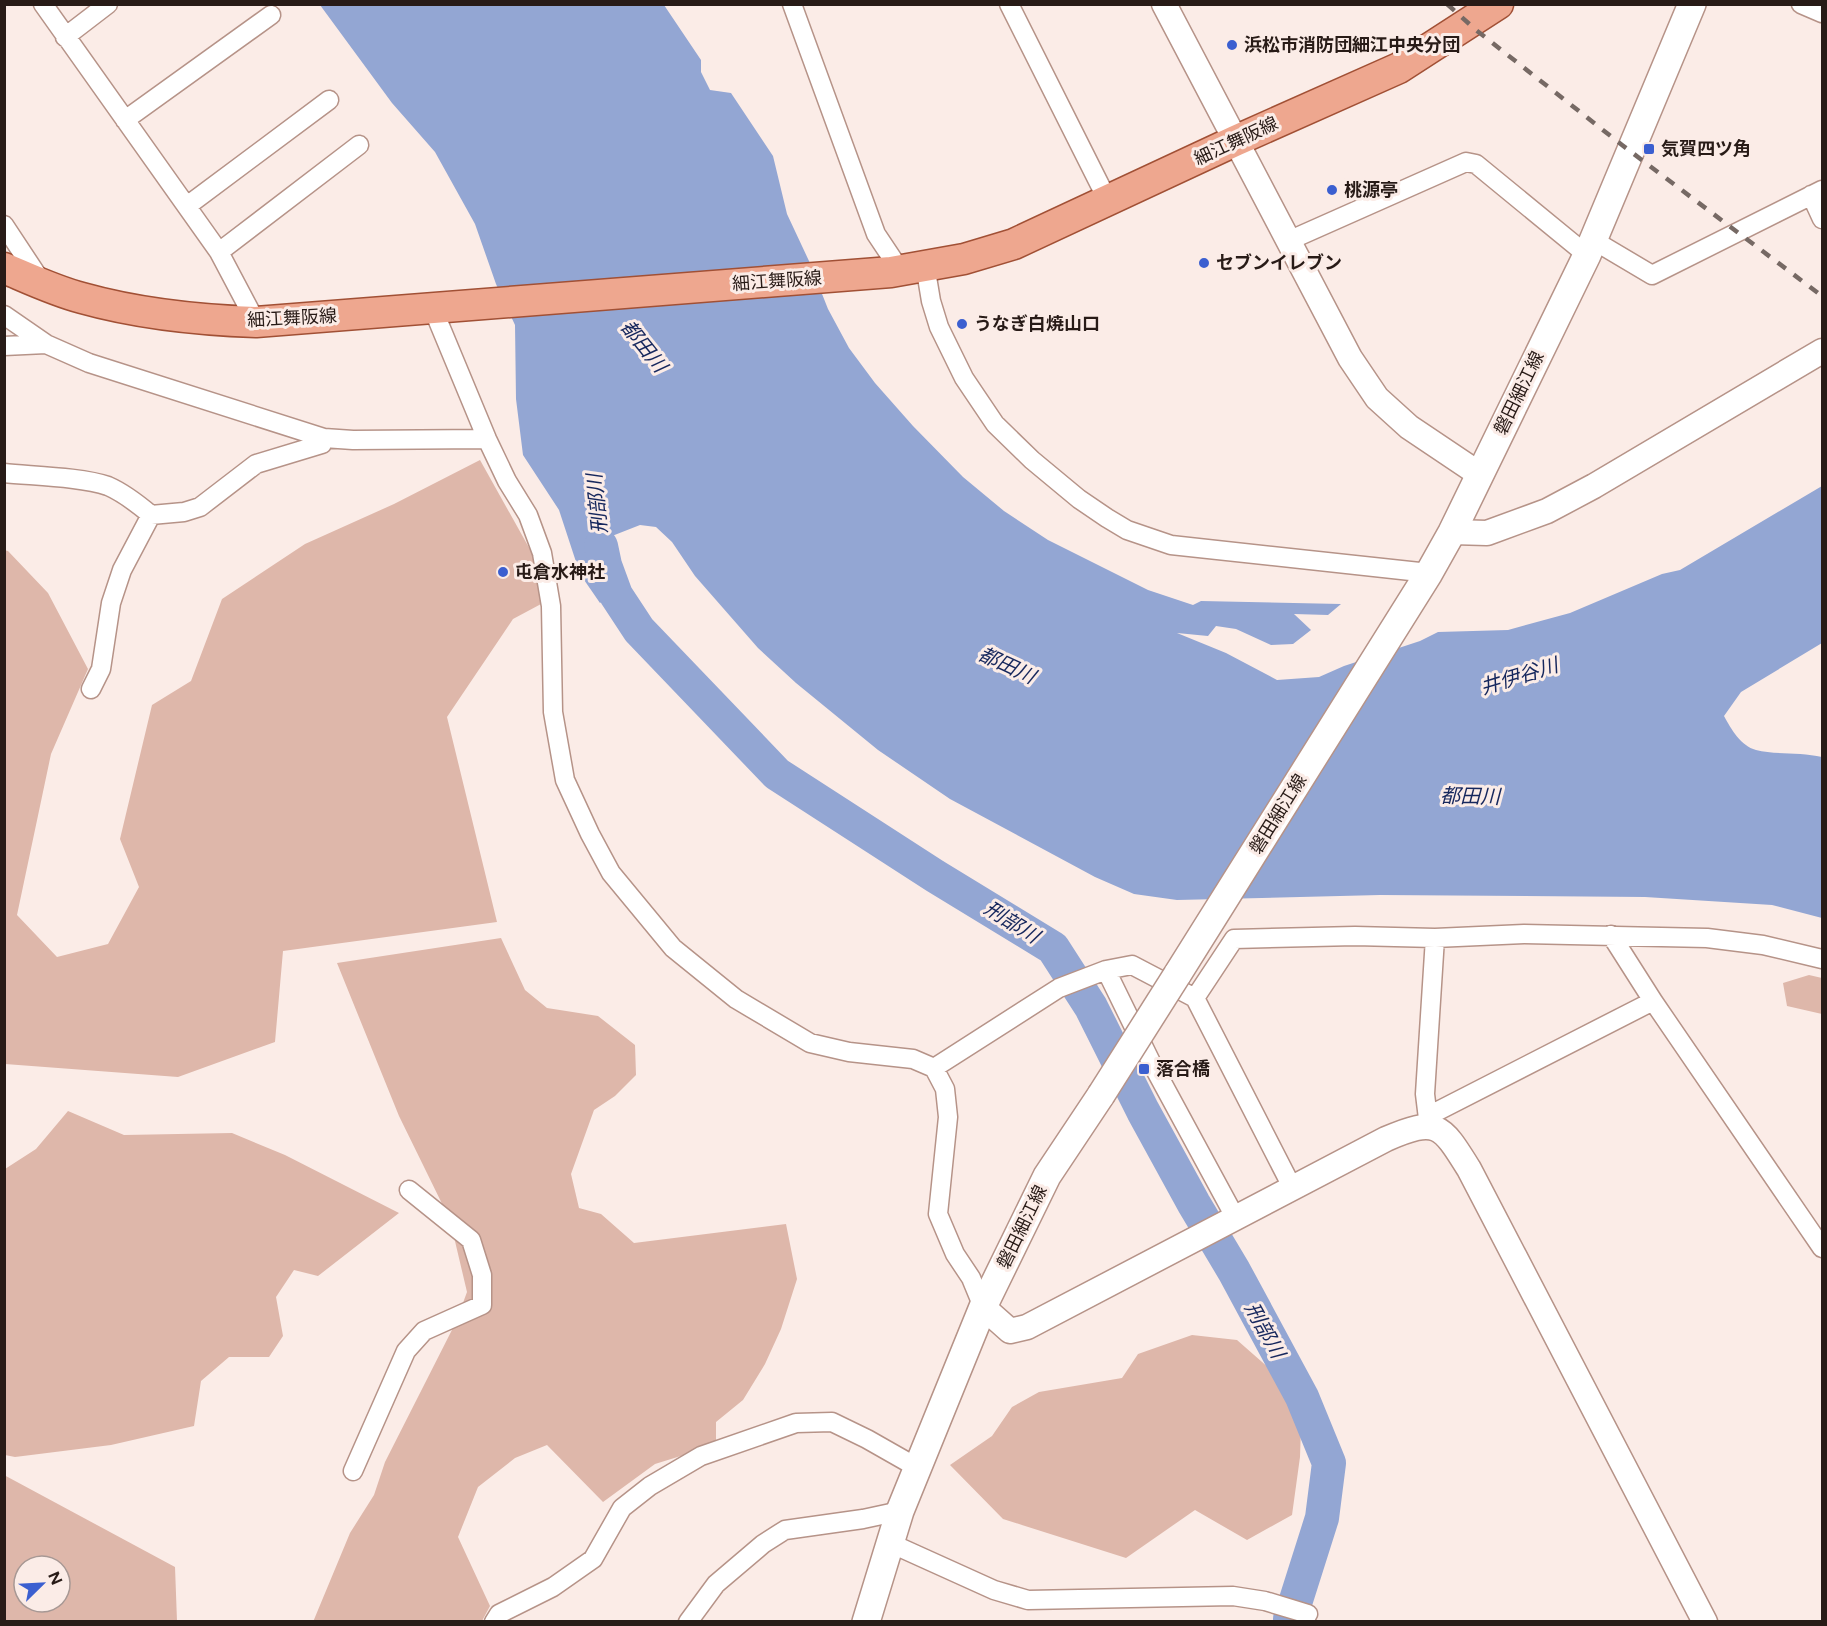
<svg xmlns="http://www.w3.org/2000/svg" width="1827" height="1626" font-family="Figtree,'Noto Sans JP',sans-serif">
  <rect width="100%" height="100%" fill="#fbece7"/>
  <!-- green -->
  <path fill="#deb7aa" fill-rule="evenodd" d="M480,460L556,596L513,619L447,717L497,922L283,951L275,1042L178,1077L5,1064L4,550L8,551L48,593L88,669L51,754L17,915L57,957L108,944L139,887L120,839L152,705L191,681L222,599L305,544L394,504Z
    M501,938L525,990L547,1008L598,1016L635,1045L636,1075L615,1096L594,1110L571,1174L579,1208L601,1214L634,1243L786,1224L797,1279L781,1329L765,1364L743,1400L716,1422V1445L655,1464L603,1502L547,1445L515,1458L478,1487L458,1537L490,1606L482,1621L313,1622L350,1533L374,1495L385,1462L456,1322L467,1292L450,1220L399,1116L337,963Z
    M1809,975L1822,978V1014L1787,1006L1783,983Z
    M68,1111L124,1135L232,1133L285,1155L399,1213L318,1276L294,1270L276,1297L283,1336L269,1357H229L201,1381L194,1426L111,1445L15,1457L5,1455V1169L36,1149Z
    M1192,1335L1237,1340L1302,1397L1300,1457L1292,1515L1247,1540L1195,1510L1126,1558L1003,1519L950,1465L992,1436L1012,1407L1039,1392L1122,1378L1138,1354Z
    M4,1475L175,1567L177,1621H5ZM24,1566H60V1602H24Z"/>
  <!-- water -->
  <path fill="#93a6d3" d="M320,5H664L701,60V72L710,90L731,93L773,156L787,214L809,261L828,309L849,348L875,383L913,426L963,477L1004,511L1048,540L1148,590L1193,605L1201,601L1341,604L1328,615L1294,614L1311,630L1293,644L1271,645L1236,629L1216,626L1208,636L1177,633L1226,653L1277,680L1319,677L1344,666L1420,641L1438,632L1508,630L1570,613L1662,574L1680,570L1822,486V643L1741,692L1724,716C1731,729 1741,746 1756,750C1775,755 1801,752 1822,757V918L1772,905L1645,897L1380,895L1177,900L1134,894L1095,877L950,799L878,750L796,683L758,648L695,576L672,542L656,527L640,525L612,536L609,550L626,584L600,603L580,574L559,510L523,455L516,399L515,325L496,284L475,224L435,152L392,103Z"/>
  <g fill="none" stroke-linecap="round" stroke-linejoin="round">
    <!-- stream -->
    <path stroke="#93a6d3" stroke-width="6" d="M1290,1622V1619"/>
    <!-- river -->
    <path stroke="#93a6d3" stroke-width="34" d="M601,546L605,565L616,595L639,630L777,774L935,876L1053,948L1091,1007L1143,1111L1194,1204L1234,1271L1302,1397L1329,1463L1322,1518L1290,1619"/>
    <defs>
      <path id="minor" d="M43,4L219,252L256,322
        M792,4L876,234L900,270
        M1009,4L1108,201
        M1801,4L1822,13
        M65,37L108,4
        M125,120L271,15
        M1811,195L1822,219
        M187,206L329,100
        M4,225L43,284
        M1593,240L1652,275L1822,190
        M1288,241L1466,162L1476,164L1587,255
        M219,252L359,145
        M925,265L931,301L939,327L964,378L995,424L1032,460L1079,499L1107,518L1127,530L1171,545L1429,573
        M433,309L487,439L507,481L528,515L542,553L551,606L553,712L565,780L590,834L611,873L673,948L736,999L810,1043L849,1052L913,1059L934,1068L945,1089L948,1117L938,1214L955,1254L971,1278L983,1307
        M4,315L46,344L89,363L324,438L353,440L487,439
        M4,346L46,344
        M4,473C33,476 82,477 108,486C124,493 138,504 151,515L122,570L111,603L101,669L91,689
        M151,515L184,512L200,507L256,464L322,444L324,438
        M1611,935L1653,1001
        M1106,970L1151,1062L1235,1217
        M1195,998L1292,1187
        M934,1068L1059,988L1106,970L1132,965L1195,998L1234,939L1355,936L1435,938L1524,934L1707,938L1763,945L1822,959
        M1429,1127L1432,1114L1653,1001L1822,1248
        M1429,1127L1425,1094L1435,938
        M353,1471L406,1351L424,1331L482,1305V1275L471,1240L409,1190
        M890,1543L994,1590L1028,1600L1233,1596L1265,1601L1308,1614
        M494,1622L499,1614L553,1587L593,1559L622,1508L650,1486L701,1456L796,1423L832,1422L867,1439L918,1468
        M688,1622L716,1584L763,1544L785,1530L863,1519L900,1511"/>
      <path id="tertiary" d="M1164,4L1350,358L1377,398L1409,427L1479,474
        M1452,532L1487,533L1547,511L1594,486L1822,351
        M983,1307L1010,1331L1027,1327L1386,1139C1437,1117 1441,1124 1469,1169L1705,1622"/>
      <path id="secondary" d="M1177,975L1429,573L1452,532L1587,255L1692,4
        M866,1622L900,1511L983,1307L1047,1176L1101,1095"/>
      <path id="primary" d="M4,268C30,279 55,291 82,298C139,314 197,320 256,322L891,272L964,259L1014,244L1235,141L1399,68L1498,4"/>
    </defs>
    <!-- minor casing -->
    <use href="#minor" stroke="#b69388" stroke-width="21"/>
    <!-- tertiary casing -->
    <use href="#tertiary" stroke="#b69388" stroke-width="27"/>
    <!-- secondary casing -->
    <use href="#secondary" stroke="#b69388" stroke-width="30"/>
    <!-- primary casing -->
    <use href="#primary" stroke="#a15035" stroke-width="33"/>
    <!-- minor -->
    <use href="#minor" stroke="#fff" stroke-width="18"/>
    <!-- tertiary -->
    <use href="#tertiary" stroke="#fff" stroke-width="24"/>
    <!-- secondary -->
    <use href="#secondary" stroke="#fff" stroke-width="27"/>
    <!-- primary -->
    <use href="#primary" stroke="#eea78f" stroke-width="30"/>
    <!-- rail -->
    <path stroke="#766964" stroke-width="4.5" stroke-dasharray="10 10" stroke-linecap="butt" d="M1447,4L1476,30L1622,145L1822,296"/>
    <defs>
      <path id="secondary-bridge" d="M1101,1095L1177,975"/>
    </defs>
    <!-- secondary-bridge casing -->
    <use href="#secondary-bridge" stroke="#b69388" stroke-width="30" stroke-linecap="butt"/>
    <!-- secondary-bridge -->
    <use href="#secondary-bridge" stroke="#fff" stroke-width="27"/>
  </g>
  <!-- markers -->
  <g fill="#3b5fd0" stroke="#fbece7" stroke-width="2">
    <circle cx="1232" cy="45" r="6"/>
    <rect x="1643" y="143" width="12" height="12" rx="3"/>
    <circle cx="1332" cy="190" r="6"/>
    <circle cx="1204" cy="263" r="6"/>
    <circle cx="962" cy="324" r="6"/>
    <circle cx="503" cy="572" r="6"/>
    <rect x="1138" y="1063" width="12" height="12" rx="3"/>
  </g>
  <g text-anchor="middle" stroke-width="6" stroke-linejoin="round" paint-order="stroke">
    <!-- poi labels -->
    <g font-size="18" font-weight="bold" fill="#281b17" stroke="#fbece7" text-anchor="start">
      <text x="1244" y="51">浜松市消防団細江中央分団</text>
      <text x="1661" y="155">気賀四ツ角</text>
      <text x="1344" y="196">桃源亭</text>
      <text x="1216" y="269">セブンイレブン</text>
      <text x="974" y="330">うなぎ白焼山口</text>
      <text x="515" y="578">屯倉水神社</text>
      <text x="1156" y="1075">落合橋</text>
    </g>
    <!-- street labels -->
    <g font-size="18" fill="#281b17" stroke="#fbece7">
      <text transform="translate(1236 141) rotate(-25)" y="6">細江舞阪線</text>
      <text transform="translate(777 281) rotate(-4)" y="6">細江舞阪線</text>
      <text transform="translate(292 318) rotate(-3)" y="6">細江舞阪線</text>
      <text transform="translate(1519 393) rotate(-64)" y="6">磐田細江線</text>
      <text transform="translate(1278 814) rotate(-58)" y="6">磐田細江線</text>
      <text transform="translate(1022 1227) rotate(-64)" y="6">磐田細江線</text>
    </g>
    <!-- water labels -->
    <g font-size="20" font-style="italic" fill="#16275d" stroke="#fbece7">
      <text transform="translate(644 346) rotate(51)" y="7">都田川</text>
      <text transform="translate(597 504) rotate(-96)" y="7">刑部川</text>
      <text transform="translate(1007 665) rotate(25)" y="7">都田川</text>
      <text transform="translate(1519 676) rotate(-17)" y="7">井伊谷川</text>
      <text transform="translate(1470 796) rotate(1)" y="7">都田川</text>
      <text transform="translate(1012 922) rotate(32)" y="7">刑部川</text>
      <text transform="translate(1265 1330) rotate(61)" y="7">刑部川</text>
    </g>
  </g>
  <!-- border -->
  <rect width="1827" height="1626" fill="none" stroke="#281b17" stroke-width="12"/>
  <!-- north arrow -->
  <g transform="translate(42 1584) rotate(66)"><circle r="28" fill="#fbece7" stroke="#a79894" stroke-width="1.5"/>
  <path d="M0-4.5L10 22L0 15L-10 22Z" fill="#3b5fd0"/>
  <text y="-9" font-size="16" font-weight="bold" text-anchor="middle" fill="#281b17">N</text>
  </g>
</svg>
